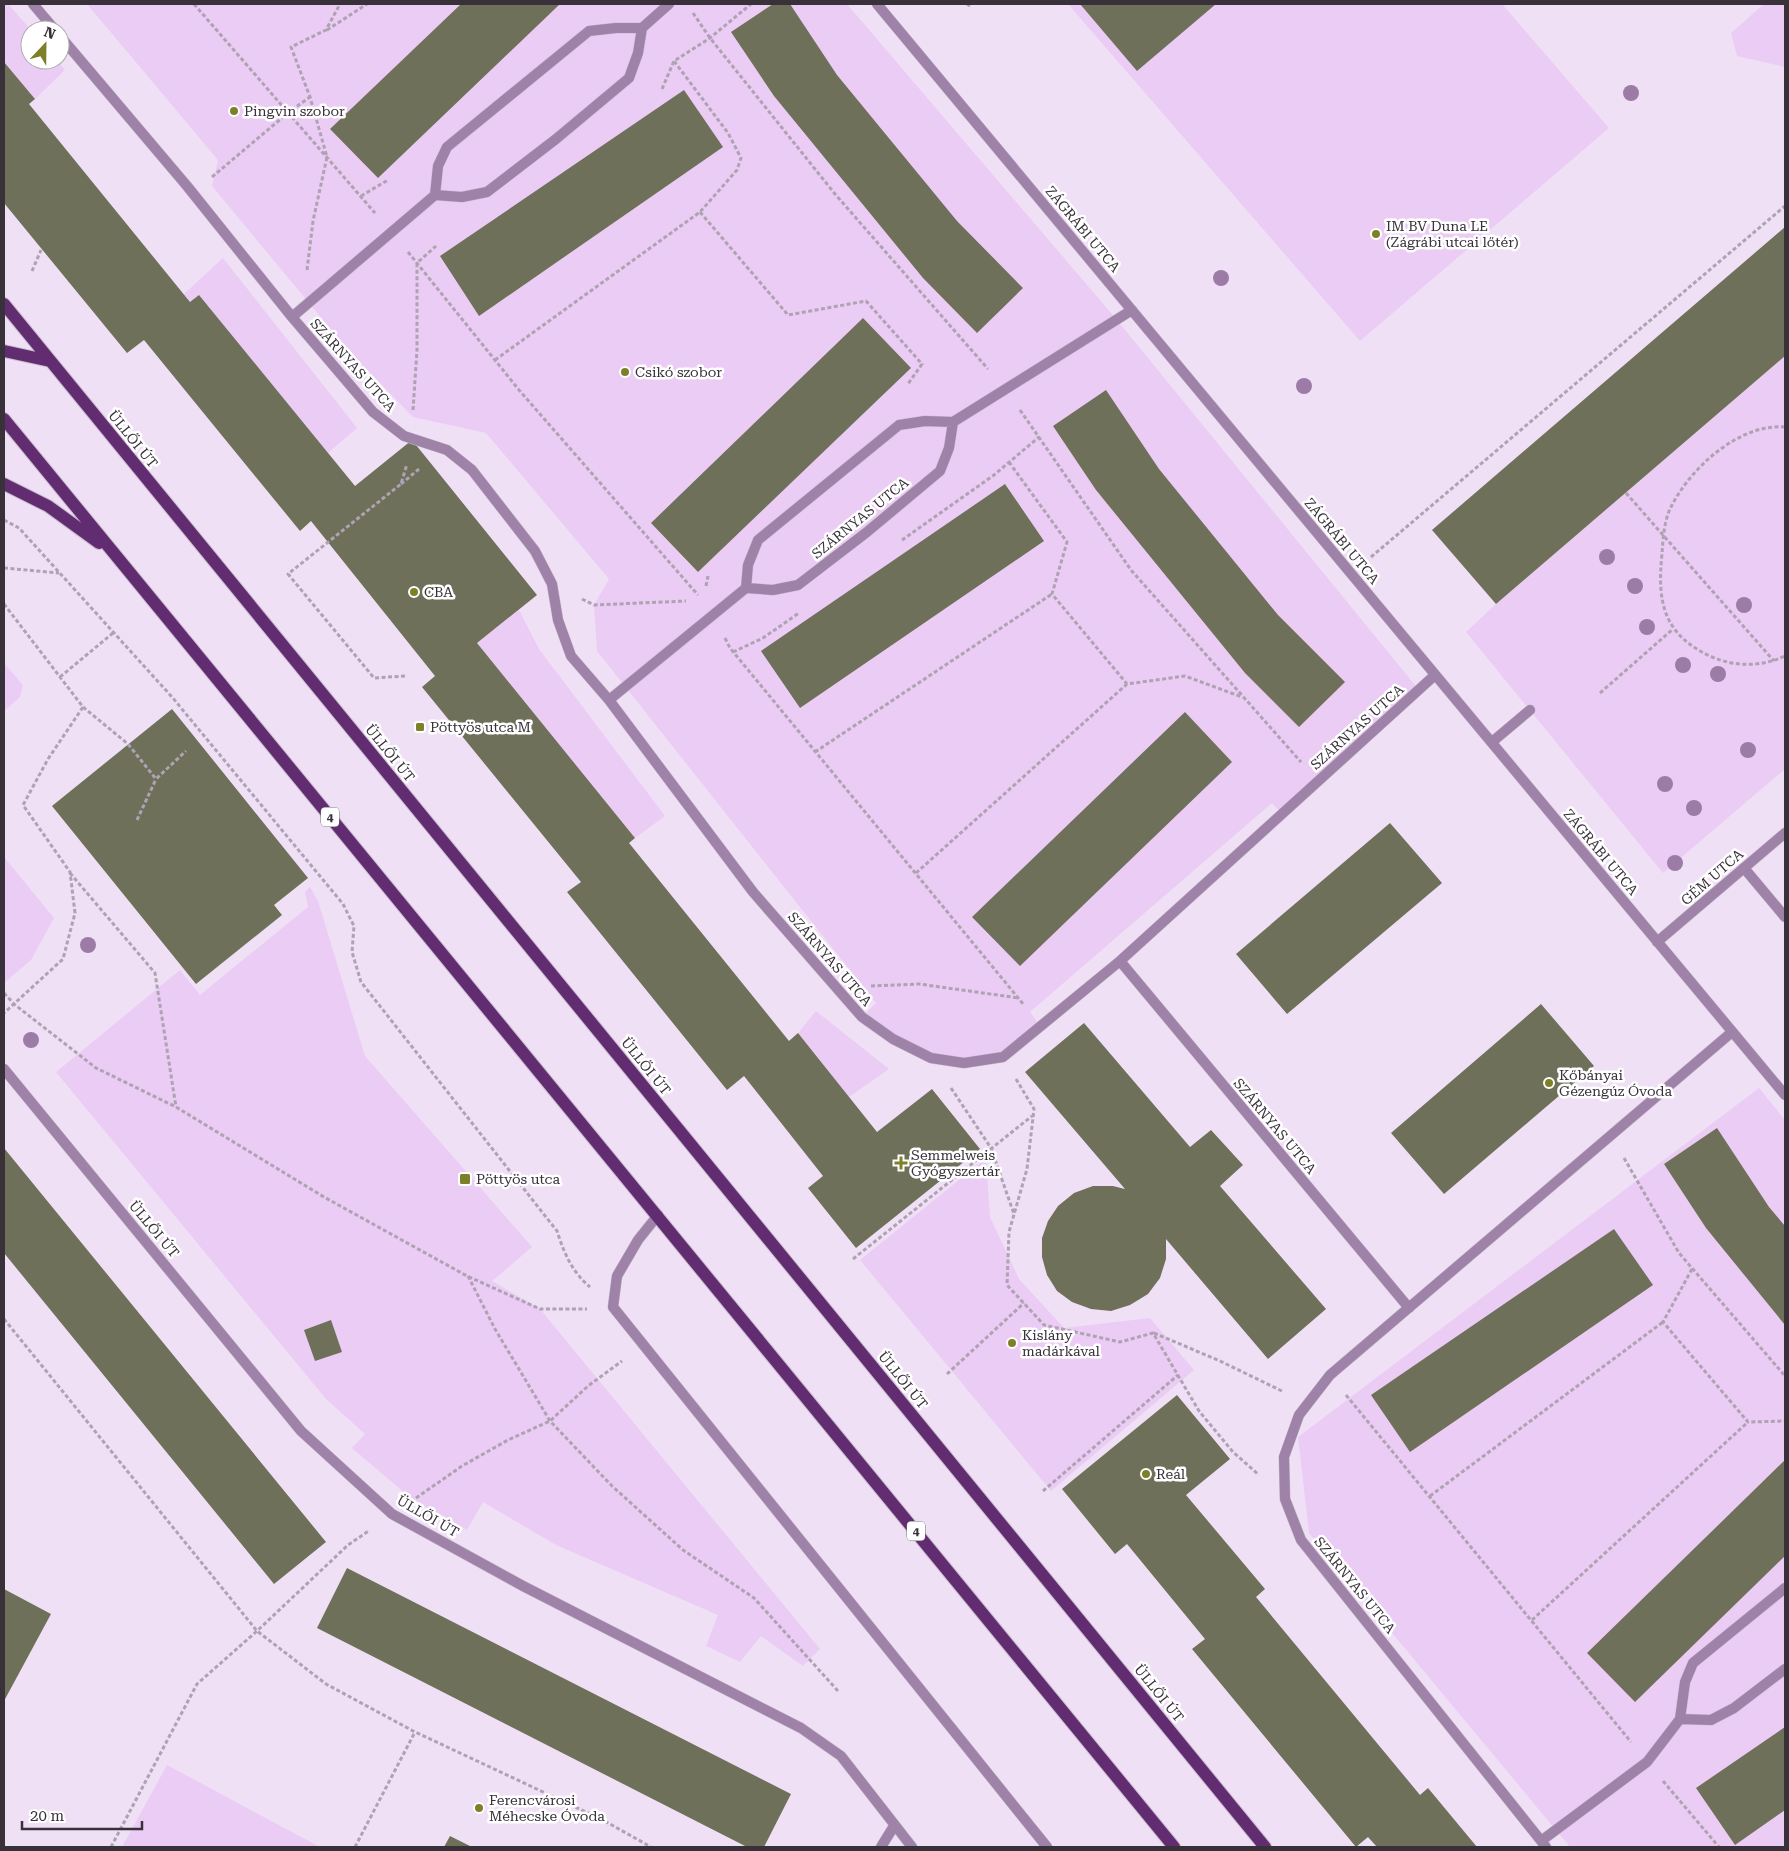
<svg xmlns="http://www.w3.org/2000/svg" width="1789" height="1851" font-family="'Roboto Serif',serif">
  <rect width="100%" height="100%" fill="#f0e0f6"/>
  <!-- green -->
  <path fill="#ebccf4" d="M4,4H8L31,30L30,60H57L65,70L35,99L4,62Z
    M87,4H847L1117,320L1419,690L1282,814L1272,803L1030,1012L1040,1026L1003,1057L964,1063L931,1058L862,1017L876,1003L597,651L594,605L609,579L486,433L413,417L348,350L212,186L218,160Z
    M1068,4H1502L1609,128L1360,341Z
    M1764,4H1785V67L1737,56L1731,33Z
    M223,258L357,428L328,453L199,295L190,302L184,294Z
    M1785,356V769L1663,873L1466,632L1496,604Z
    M519,610L539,649L665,816L635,838L477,643Z
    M4,663L23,685L20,697L4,711Z
    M4,857L54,918L31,960L5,982Z
    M310,887L318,901L365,1056L532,1247L492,1281L540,1309L820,1649L803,1666L761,1636L740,1662L706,1646L718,1615L556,1545L483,1502L467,1530L413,1500L352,1448L365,1434L326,1399L56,1072L180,970L200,995L308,907L305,892Z
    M816,1011L889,1069L849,1097L798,1033Z
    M1759,1088L1785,1120V1847H1570L1309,1533L1298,1437Z
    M986,1158L990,1217L1019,1279L1064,1328L1150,1318L1194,1370L1051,1491L860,1260Z
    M167,1765L320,1847H122Z"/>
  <!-- building -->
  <path fill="#6e705a" d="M461,4H560L378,178L330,129Z
    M773,4H790L837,75L957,221L1023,288L977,333L923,278L774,96L731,32Z
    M1080,4H1216L1137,71Z
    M4,62L35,99L29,104L190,302L199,295L355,486L412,440L537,595L477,643L635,838L629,843L789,1041L798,1033L877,1132L932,1089L980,1149L856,1248L808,1188L823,1176L744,1076L727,1090L567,892L581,882L422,687L435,676L311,521L300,531L144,340L127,353L4,203Z
    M684,90L723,147L479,316L440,256Z
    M1785,227V356L1496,604L1432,530Z
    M863,318L911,368L698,572L651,523Z
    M1106,390L1159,469L1278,615L1345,682L1299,727L1245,673L1096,490L1053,426Z
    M1005,484L1044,541L800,708L761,651Z
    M172,709L308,878L274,905L282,915L196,984L52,806Z
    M1185,712L1232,762L1020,966L972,917Z
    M1390,823L1442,883L1287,1014L1236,954Z
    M1541,1004L1594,1066L1444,1194L1391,1133Z
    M1084,1023L1190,1147L1211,1130L1243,1165L1220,1186L1326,1309L1268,1359L1166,1239V1259L1160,1278L1148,1294L1130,1305L1111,1311L1091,1309L1072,1302L1057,1291L1047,1275L1042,1257V1238L1048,1221L1058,1206L1074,1193L1093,1186H1113L1125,1189L1025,1072Z
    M1717,1128L1769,1207L1785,1226V1325L1706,1228L1664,1164Z
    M4,1148L326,1542L274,1584L4,1253Z
    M1614,1229L1653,1285L1410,1452L1371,1395Z
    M331,1320L342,1352L315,1361L304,1330Z
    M1177,1395L1230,1459L1186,1495L1265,1589L1256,1597L1420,1795L1428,1788L1477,1847H1377L1368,1837L1356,1847L1192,1649L1205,1639L1127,1544L1115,1554L1062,1489Z
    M1785,1460V1556L1635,1702L1587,1653Z
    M347,1568L791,1794L764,1847H747L317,1628Z
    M4,1589L51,1614L4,1701Z
    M1785,1727V1810L1735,1845L1696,1788Z
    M450,1836L472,1847H444Z"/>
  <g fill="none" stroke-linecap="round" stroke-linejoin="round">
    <defs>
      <path id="lane" d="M1492,742L1530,710
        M1744,868L1785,917
        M4,1069L301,1431L392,1514L523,1586L801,1728L841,1756L912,1847
        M658,1215L638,1240L617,1276L613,1307L1047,1847
        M881,1847L894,1826"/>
      <path id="street" d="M33,4L55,30
        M877,4L1785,1095
        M642,28H616L589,31L447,147L438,166L435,195L462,197L487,192L556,139L629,78L638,53L642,28L669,4
        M60,36L187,186L292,317L373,412L404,436L447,450L472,470L535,551L552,584L558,620L571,656L609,700L753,892L862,1017L893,1039L931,1058L964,1063L1003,1057L1120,961L1435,675
        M292,317L435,195
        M953,422L949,448L940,471L867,532L798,585L773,590L746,588L748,565L758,540L899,425L925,421L953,422L1132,310
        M609,700L746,588
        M1657,942L1785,833
        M1120,961L1409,1308
        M1785,1588L1693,1663L1685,1682L1680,1719L1711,1720L1734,1708L1785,1669
        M1541,1841L1647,1762L1680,1719
        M1546,1847L1301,1540L1285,1499L1284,1457L1299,1415L1330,1375L1732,1032"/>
      <path id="primary" d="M4,304L1265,1847
        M4,351L50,361
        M4,419L1174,1847
        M4,484L48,506L99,543"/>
    </defs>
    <!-- lane casing -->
    <use href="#lane" stroke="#cbbdd0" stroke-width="11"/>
    <!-- street casing -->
    <use href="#street" stroke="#cbbdd0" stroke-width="11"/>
    <!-- primary casing -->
    <use href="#primary" stroke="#cbbdd0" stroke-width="14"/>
    <!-- path -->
    <path stroke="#aea2b3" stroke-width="3" stroke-dasharray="4 2.5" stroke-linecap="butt" d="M194,4L375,213
      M967,4L970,6
      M693,13L710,38L835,194L988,369
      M327,30L367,4
      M662,89L674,61L710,38L751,4
      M212,177L289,112L310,97
      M361,196L388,180
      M700,212L788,315L866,301L922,364L908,384
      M408,252L519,390L698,595
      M307,270L313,221L327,157L310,97L291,47L326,30L340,4
      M32,271L41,250
      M495,360L700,212L737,170L741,158L728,133L674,61
      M413,410L417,350V263L436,246
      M1020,410L1131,570L1301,762
      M1785,427C1739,423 1689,469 1670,509C1664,522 1663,539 1662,554C1657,602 1663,635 1712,657C1736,667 1761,667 1785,656
      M1009,462L1067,542L1052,594L1127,684L1185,676L1242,697
      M401,484L419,469
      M1626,493L1774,661
      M4,520L19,528L172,697L343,904L354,926L352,952L361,982L557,1231C564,1253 572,1272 590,1287
      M902,540L994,475L1039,437
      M1371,557L1785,206
      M4,568L59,573
      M706,586L708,576
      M582,599L594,605L686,601
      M4,604L83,707L48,759L23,805L70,872L75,913L63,959L4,1013
      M725,638L730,648L1024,1005
      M733,652L763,638L799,613
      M405,676L374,678L288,574L401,484L407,464
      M60,677L113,633
      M1600,693L1673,629
      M83,707L128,744L156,779L186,751
      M815,752L1052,594
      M137,820L156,779
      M70,873L155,973L176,1107
      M916,873L1127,684
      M871,986L919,984L1019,998
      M4,993L14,1004L96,1068L176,1107L324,1197L467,1276L540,1309H587
      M1016,1079L1034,1109L1027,1169L1009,1232L1007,1285L1044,1325L1120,1342L1153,1333L1199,1411L1233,1452L1259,1475
      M951,1088L991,1148L1014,1214
      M1624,1158L1679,1253L1785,1376
      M853,1259L1032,1116
      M1692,1269L1663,1322L1748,1422L1785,1421
      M468,1276L495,1329L550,1421L612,1486L683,1550L754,1598L838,1691
      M4,1319L257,1631L326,1684L415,1732L601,1819L651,1847
      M1154,1333L1220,1361L1284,1392
      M947,1374L1024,1303
      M1346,1395L1631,1742
      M1043,1491L1178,1375
      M1430,1496L1663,1322
      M416,1498L462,1466L508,1440L550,1421L588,1386L622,1361
      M1532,1620L1748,1422
      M1663,1781L1719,1847
      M111,1847L197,1684L257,1631L348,1545L370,1530
      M355,1847L415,1732"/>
    <!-- lane -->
    <use href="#lane" stroke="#9f82a8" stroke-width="10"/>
    <!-- street -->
    <use href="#street" stroke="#9f82a8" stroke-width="10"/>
    <!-- primary -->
    <use href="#primary" stroke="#612c70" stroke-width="12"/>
  </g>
  <!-- trees -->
  <g fill="#9c7ba7">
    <circle cx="1631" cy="93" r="8"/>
    <circle cx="1221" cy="278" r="8"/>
    <circle cx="1304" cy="386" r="8"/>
    <circle cx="1607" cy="557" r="8"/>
    <circle cx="1635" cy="586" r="8"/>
    <circle cx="1744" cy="605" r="8"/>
    <circle cx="1647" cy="627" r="8"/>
    <circle cx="1683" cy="665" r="8"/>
    <circle cx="1718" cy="674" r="8"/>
    <circle cx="1748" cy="750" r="8"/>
    <circle cx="1665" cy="784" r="8"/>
    <circle cx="1694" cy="808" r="8"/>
    <circle cx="1675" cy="863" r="8"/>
    <circle cx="88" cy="945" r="8"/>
    <circle cx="31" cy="1040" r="8"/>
  </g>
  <!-- markers -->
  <g fill="#7e8029" stroke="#fff" stroke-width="2">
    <circle cx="234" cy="111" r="5"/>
    <circle cx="1376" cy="234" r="5"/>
    <circle cx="625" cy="372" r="5"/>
    <circle cx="414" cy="592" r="5"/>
    <rect x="415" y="722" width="10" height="10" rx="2.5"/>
    <circle cx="1549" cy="1083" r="5"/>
    <path d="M898.5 1155.5h5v5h5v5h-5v5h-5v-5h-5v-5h5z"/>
    <rect x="459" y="1173" width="12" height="12" rx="2.5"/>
    <circle cx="1012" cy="1343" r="5"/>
    <circle cx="1146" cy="1474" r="5"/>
    <circle cx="479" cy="1808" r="5"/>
  </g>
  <g text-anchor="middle" stroke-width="5" stroke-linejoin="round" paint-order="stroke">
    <!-- shield labels -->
    <g fill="#fff" stroke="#746f75" stroke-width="1">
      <rect x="321" y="807.5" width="18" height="19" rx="4"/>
      <rect x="907" y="1521.5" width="18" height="19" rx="4"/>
    </g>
    <g font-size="12" font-weight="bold" fill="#38313a">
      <text x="330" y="821">4</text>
      <text x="916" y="1535">4</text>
    </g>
    <!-- poi labels -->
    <g font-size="14" fill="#38313a" stroke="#fff" text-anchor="start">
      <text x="244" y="116">Pingvin szobor</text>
      <text x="1386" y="231">IM BV Duna LE<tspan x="1386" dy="16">(Zágrábi utcai lőtér)</tspan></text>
      <text x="635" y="377">Csikó szobor</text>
      <text x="424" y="597">CBA</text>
      <text x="430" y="732">Pöttyös utca M</text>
      <text x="1559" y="1080">Kőbányai<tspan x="1559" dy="16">Gézengúz Óvoda</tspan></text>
      <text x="911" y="1160">Semmelweis<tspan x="911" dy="16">Gyógyszertár</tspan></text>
      <text x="476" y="1184">Pöttyös utca</text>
      <text x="1022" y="1340">Kislány<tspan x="1022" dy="16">madárkával</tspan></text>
      <text x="1156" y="1479">Reál</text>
      <text x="489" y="1805">Ferencvárosi<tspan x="489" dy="16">Méhecske Óvoda</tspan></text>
    </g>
    <!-- street labels -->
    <g font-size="14" fill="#38313a" stroke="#fff">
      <text transform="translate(1083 229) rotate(50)" y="5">ZÁGRÁBI UTCA</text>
      <text transform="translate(353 365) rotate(48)" y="5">SZÁRNYAS UTCA</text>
      <text transform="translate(133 439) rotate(51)" y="5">ÜLLŐI ÚT</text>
      <text transform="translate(860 518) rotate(-39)" y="5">SZÁRNYAS UTCA</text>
      <text transform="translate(1342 541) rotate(50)" y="5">ZÁGRÁBI UTCA</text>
      <text transform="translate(1357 727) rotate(-42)" y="5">SZÁRNYAS UTCA</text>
      <text transform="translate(390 753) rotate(51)" y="5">ÜLLŐI ÚT</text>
      <text transform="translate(1601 852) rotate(50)" y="5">ZÁGRÁBI UTCA</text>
      <text transform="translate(1712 877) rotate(-41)" y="5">GÉM UTCA</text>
      <text transform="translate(830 959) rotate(49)" y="5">SZÁRNYAS UTCA</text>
      <text transform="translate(646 1066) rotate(51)" y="5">ÜLLŐI ÚT</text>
      <text transform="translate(1275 1126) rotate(50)" y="5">SZÁRNYAS UTCA</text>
      <text transform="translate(154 1229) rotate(50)" y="5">ÜLLŐI ÚT</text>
      <text transform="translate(903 1380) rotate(51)" y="5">ÜLLŐI ÚT</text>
      <text transform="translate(428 1516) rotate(30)" y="5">ÜLLŐI ÚT</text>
      <text transform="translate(1355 1585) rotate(51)" y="5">SZÁRNYAS UTCA</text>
      <text transform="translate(1159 1693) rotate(51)" y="5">ÜLLŐI ÚT</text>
    </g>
  </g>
  <!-- border -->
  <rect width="1789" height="1851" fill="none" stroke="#38313a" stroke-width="10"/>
  <!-- north arrow -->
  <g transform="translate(45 45) rotate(22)"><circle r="24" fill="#ffffff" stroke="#afadb0"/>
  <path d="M0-4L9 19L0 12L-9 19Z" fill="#7e8029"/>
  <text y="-8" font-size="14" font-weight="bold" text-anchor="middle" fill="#38313a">N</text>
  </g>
  <!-- scale -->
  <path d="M22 1821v8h120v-8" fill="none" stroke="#38313a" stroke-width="2.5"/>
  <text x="30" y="1821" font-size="15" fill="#38313a" stroke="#ffffff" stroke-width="4" paint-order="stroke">20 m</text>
</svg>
